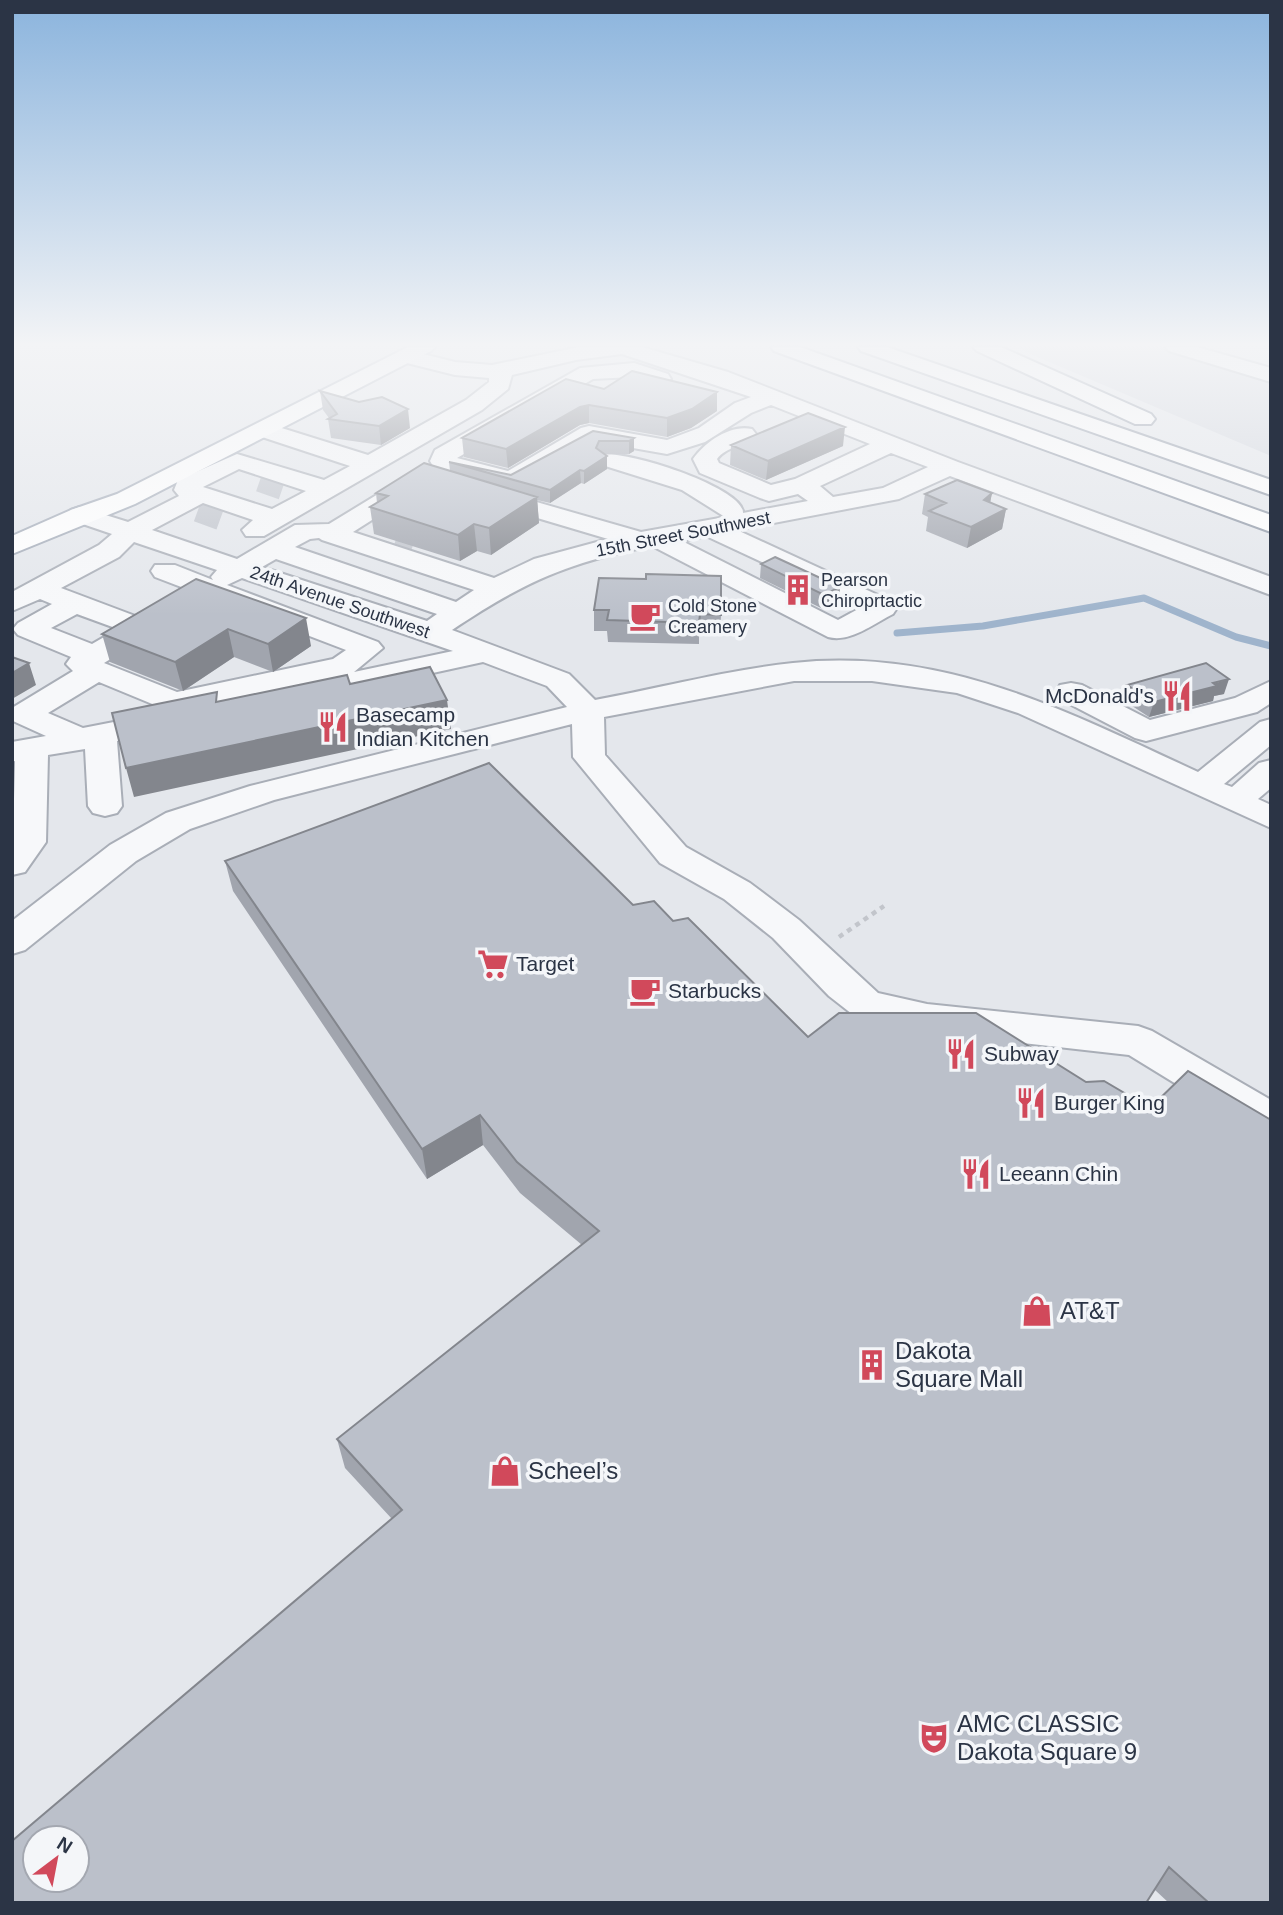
<svg xmlns="http://www.w3.org/2000/svg" width="1283" height="1915" font-family="Arial,sans-serif">
  <rect width="100%" height="100%" fill="#e4e7ec"/>
  <!-- built -->
  <path fill="#d2d6de" d="M1020,347H1172L1271,376V456L1028,353Z"/>
  <g fill="none" stroke-linecap="round" stroke-linejoin="round">
    <!-- stream -->
    <path stroke="#9fb4cc" stroke-width="7" d="M897,633L983,626L1144,598L1236,637L1271,646"/>
    <!-- minor-tunnel-far1 -->
    <path stroke="#bfc3cb" stroke-width="24" stroke-dasharray="24 12" stroke-linecap="butt" d="M260,480L289,490
      M198,510L231,522"/>
    <!-- minor-tunnel -->
    <path stroke="#bfc3cb" stroke-width="30" stroke-dasharray="30 15" stroke-linecap="butt" d="M394,545L411,551"/>
    <defs>
      <path id="minor" d="M579,347H642L728,372L958,462L1271,577V595L950,476L899,499L737,530L893,602L897,608L893,614C873,624 850,643 828,637L652,546C568,562 522,583 452,630L569,674L595,700C660,688 727,670 793,663C944,647 1066,711 1198,772L1260,722L1271,719V745L1224,784L1232,787L1259,763L1271,760V788L1258,799L1271,805V828L1018,713L957,693L872,681H794L604,717L605,755L686,847L750,883L799,920L878,993L927,1004L1138,1026L1152,1031L1271,1100V1137L1256,1133L1129,1055L927,1032L852,1014L829,996L773,938L724,899L660,863L573,757L572,724L274,800L190,829L136,861L25,950L12,954V921L110,845L166,813L250,786L567,707L547,686L483,662L300,702L289,700L285,693L289,687L193,707L189,716L182,717L185,721L180,728L117,741L122,806L117,813L105,816L93,813L88,806L85,749L48,755L46,842L25,872L12,875L15,761L12,762V742L46,736L13,721L12,708L73,671L66,664L71,657L18,635L13,629L18,623L52,604L40,599L12,611V592L99,545L112,534L71,520L67,515L71,510L80,507L128,522L179,496L174,490L178,480L237,454L324,480L350,466L256,435L252,430L256,425H272L368,455L466,400L489,382V378L455,375L399,361L396,356L399,351L407,350L455,362L492,365ZM622,354L751,397L735,403L699,428L667,440L589,426L581,428L508,471L457,458L593,379L632,377L660,386L671,379L668,374L634,363L580,368L435,450L430,461L433,466L511,486L593,441L667,454L705,442L751,413L771,405L870,444L795,479L771,485L719,463L717,459C726,446 747,447 756,434L752,429C730,424 705,442 693,459L700,473L760,498L769,501L798,494L808,501L743,513C745,488 625,449 602,455L599,460L602,465L682,490L725,517L641,532L498,491H480L476,496L480,501L608,539L534,559L494,578L353,532L424,487L427,482L424,477H406L329,524L295,525L237,559L152,530L203,503L253,520L242,530L246,536H264L482,410L508,389L512,375L576,360ZM891,453L928,467L883,488L833,497L820,486ZM239,469L306,491L272,509L203,487ZM706,536L860,608L838,620L682,541ZM319,538L322,540L474,590L456,602L295,547L310,539ZM134,542L217,570L211,577L213,580L175,565H155L151,571L155,577L346,650L333,659L177,692L104,663L151,634L164,622L160,616L150,613L138,617L61,588L119,557ZM276,559L437,614L427,621L262,567ZM242,578L453,651L354,672L383,648L378,642L227,585ZM77,614L118,629L92,644L51,628ZM99,682L162,708L165,712L83,728L48,713Z
        M1165,347H1197L1271,368V382L1169,351Z
        M1271,681V703L1257,712L1146,741L1135,738L1060,699L1056,692L1060,685L1071,683L1082,685L1150,720L1235,698Z"/>
      <path id="major" d="M408,347H435L431,351L135,504L12,554V536L71,510L117,494Z"/>
      <path id="highway" d="M771,347H800L1271,515V532L774,351Z
        M858,347H887L1271,480V495L861,351Z
        M973,347H1001L1151,414L1155,419L1151,424H1135L977,351Z"/>
    </defs>
    <!-- minor casing -->
    <use href="#minor" stroke="#a9aeb7" stroke-width="4"/>
    <!-- major casing -->
    <use href="#major" stroke="#a3abb8" stroke-width="4"/>
    <!-- highway casing -->
    <use href="#highway" stroke="#8b94a3" stroke-width="4"/>
    <!-- path -->
    <path stroke="#c2c5cb" stroke-width="4.5" stroke-dasharray="5 5" stroke-linecap="butt" d="M839,937L884,906"/>
    <!-- minor -->
    <use href="#minor" fill="#f7f8fa" fill-rule="evenodd"/>
    <!-- major -->
    <use href="#major" fill="#fff" fill-rule="evenodd"/>
    <!-- highway -->
    <use href="#highway" fill="#fff" fill-rule="evenodd"/>
  </g>
  <!-- wall -->
  <path fill="#a1a5ae" d="M604,389L717,392V411L691,428L667,437L589,423L580,425L508,468L464,457L462,438Z
    M320,391L410,428L381,445L331,438L328,419L329,418L323,410Z
    M593,431L634,438V451L629,454H604L607,456V469L584,484L581,483L550,503L537,500L539,523L491,555L477,551L460,561L374,534L370,507L377,503L376,493L450,471L449,462L511,475Z
    M731,445L843,446L766,480L730,465Z
    M992,493L990,503L1006,509L1002,529L967,548L926,531L928,517L922,514L925,494Z
    M761,564L839,601L823,609L760,578Z
    M196,579L311,646L273,672L234,657L183,691L110,662L102,634Z
    M594,610L721,615L720,636H699V644L608,642L607,631H594Z
    M1127,685L1224,694L1214,696L1213,701L1149,717L1123,700Z
    M489,763L1271,1903H1169L1155,1890L392,1519L345,1468L337,1439L582,1245L520,1193L483,1145L427,1179L233,891L225,861Z"/>
  <!-- shaded-wall -->
  <path fill="#83868d" d="M717,392V411L691,428L667,437V418Z
    M589,405V423L580,425L508,468L506,449L580,407Z
    M408,409L410,428L381,445L379,426Z
    M845,427L843,446L766,480L768,461Z
    M634,438V451L629,454V441Z
    M607,456V469L584,484V471Z
    M580,470L581,483L550,503V490Z
    M992,493L988,513L984,500Z
    M537,497L539,523L491,555L489,528Z
    M1006,509L1002,529L967,548L971,527Z
    M474,524L477,551L460,561L458,535Z
    M840,587L839,601L823,609L824,595Z
    M306,618L311,646L273,672L268,644Z
    M228,629L234,657L183,691L175,662Z
    M29,663L36,685L12,699V673Z
    M1229,679L1224,694L1214,696L1213,701L1149,717L1154,702Z
    M447,700L451,729L134,797L126,768Z
    M480,1115L483,1145L427,1179L422,1149Z"/>
  <!-- building -->
  <path fill="#bbc0ca" stroke="#83868d" stroke-width="2" fill-rule="evenodd" d="M632,371L717,392L692,409L667,418L589,405L580,407L506,449L462,438L566,379L604,389Z
    M320,391L359,402L382,397L408,409L379,426L328,419L337,414Z
    M808,413L845,427L768,461L731,445Z
    M593,431L634,438L629,441H599L596,448L607,456L584,471L580,470L550,490L449,462L511,475Z
    M424,463L537,497L489,528L474,524L458,535L370,507L388,496L376,493Z
    M957,480L992,493L984,500L1006,509L971,527L929,511L946,503L925,494Z
    M775,557L840,587L824,595L761,564Z
    M646,574L721,576V615L700,614L699,623L607,620L609,610H594L599,578L646,579Z
    M196,579L306,618L268,644L228,629L175,662L102,634Z
    M12,657L29,663L12,673Z
    M1206,663L1229,679L1213,683L1217,686L1154,702L1127,685Z
    M430,667L447,700L126,768L112,713L217,692L216,702L347,675L350,684Z
    M489,763L633,905L654,901L673,921L688,918L808,1037L839,1013H976L1086,1082L1104,1081L1150,1108L1188,1071L1271,1120V1903H1209L1169,1867L1146,1903H12V1841L402,1510L337,1439L599,1231L517,1162L480,1115L422,1149L225,861ZM35,1838H77V1880H35Z"/>
  <!-- sky -->
  <linearGradient id="sky" x2="0" y2="1"><stop stop-color="#8bb4dd"/><stop offset="0.56" stop-color="#f3f4f6"/><stop offset="1" stop-color="#f3f4f6" stop-opacity="0"/></linearGradient>
  <rect width="1283" height="615" fill="url(#sky)"/>
  <!-- icons -->
  <defs>
    <symbol id="building-bare" viewBox="-9 -9 18 18"><path d="M-4-6H4V6H1V3H-1V6H-4ZM-2.5-4.3h1.7v1.8h-1.7ZM.8-4.3h1.7v1.8H.8ZM-2.5-1h1.7V.8h-1.7ZM.8-1h1.7V.8H.8Z" fill="#d1495b" stroke="#f4f6f9" stroke-width="2.5" paint-order="stroke"/></symbol>
    <symbol id="cafe-bare" viewBox="-9 -9 18 18"><path d="M-5.5-4.5H6V0H3Q3 3.5 0 3.5H-2.5Q-5.5 3.5-5.5 0ZM3-3.2v2h1.7v-2ZM-6 4.5H4V6H-6Z" fill="#d1495b" stroke="#f4f6f9" stroke-width="2.5" paint-order="stroke"/></symbol>
    <symbol id="restaurant-bare" viewBox="-9 -9 18 18"><path d="M-5-6h1v4h1v-4h1v4h1v-4h1v5L-1.5 .5V6h-2V.5L-5-1ZM5-6V6H3V1.5H1.5Q1.5-4 5-6Z" fill="#d1495b" stroke="#f4f6f9" stroke-width="2.5" paint-order="stroke"/></symbol>
    <symbol id="supermarket-bare" viewBox="-9 -9 18 18"><path d="M-6-5.5h2.5l.6 2H6L4.5 2H-2.5L-4.4-4H-6ZM-1.5 3.2a1.3 1.3 0 1 0 .1 0ZM3 3.2a1.3 1.3 0 1 0 .1 0Z" fill="#d1495b" stroke="#f4f6f9" stroke-width="2.5" paint-order="stroke"/></symbol>
    <symbol id="shop-bare" viewBox="-9 -9 18 18"><path d="M-5-2.5h2.3a2.7 3.5 0 0 1 5.4 0H5L5.5 6h-11ZM-1.5-2.5h3a1.5 2.3 0 0 0-3 0Z" fill="#d1495b" stroke="#f4f6f9" stroke-width="2.5" paint-order="stroke"/></symbol>
    <symbol id="theatre-bare" viewBox="-9 -9 18 18"><path d="M-5-5.5Q0-4 5-5.5V0Q5 5 0 6Q-5 5-5 0ZM-3.3-2.5H-1v1.5H-3.3ZM1-2.5H3.3v1.5H1ZM-2.8 1Q0 5.5 2.8 1Z" fill="#d1495b" stroke="#f4f6f9" stroke-width="2.5" paint-order="stroke"/></symbol>
  </defs>
  <g fill-rule="evenodd">
    <use href="#building-bare" x="776" y="568" width="44" height="44"/>
    <use href="#cafe-bare" x="623" y="594" width="44" height="44"/>
    <use href="#restaurant-bare" x="1155" y="674" width="44" height="44"/>
    <use href="#restaurant-bare" x="311" y="705" width="44" height="44"/>
    <use href="#supermarket-bare" x="471" y="942" width="44" height="44"/>
    <use href="#cafe-bare" x="623" y="969" width="44" height="44"/>
    <use href="#restaurant-bare" x="939" y="1032" width="44" height="44"/>
    <use href="#restaurant-bare" x="1009" y="1081" width="44" height="44"/>
    <use href="#restaurant-bare" x="954" y="1152" width="44" height="44"/>
    <use href="#shop-bare" x="1015" y="1289" width="44" height="44"/>
    <use href="#building-bare" x="850" y="1343" width="44" height="44"/>
    <use href="#shop-bare" x="483" y="1449" width="44" height="44"/>
    <use href="#theatre-bare" x="912" y="1716" width="44" height="44"/>
  </g>
  <g text-anchor="middle" stroke-width="7" stroke-linejoin="round" paint-order="stroke">
    <!-- far-street labels -->
    <g font-size="18" fill="#2b3445" stroke="#f4f6f9">
      <text transform="translate(683 534) rotate(-11)" y="6">15th Street Southwest</text>
      <text transform="translate(340 602) rotate(19)" y="6">24th Avenue Southwest</text>
    </g>
    <!-- far-poi labels -->
    <g font-size="18" fill="#2b3445" stroke="#f4f6f9" text-anchor="start">
      <text x="821" y="586">Pearson<tspan x="821" dy="21">Chiroprtactic</tspan></text>
      <text x="668" y="612">Cold Stone<tspan x="668" dy="21">Creamery</tspan></text>
    </g>
    <!-- poi labels -->
    <g font-size="21" fill="#2b3445" stroke="#f4f6f9" text-anchor="start">
      <text x="1154" y="703" text-anchor="end">McDonald's</text>
      <text x="356" y="722">Basecamp<tspan x="356" dy="24">Indian Kitchen</tspan></text>
      <text x="516" y="971">Target</text>
      <text x="668" y="998">Starbucks</text>
      <text x="984" y="1061">Subway</text>
      <text x="1054" y="1110">Burger King</text>
      <text x="999" y="1181">Leeann Chin</text>
    </g>
    <!-- near-poi labels -->
    <g font-size="24" fill="#2b3445" stroke="#f4f6f9" text-anchor="start">
      <text x="1060" y="1319">AT&amp;T</text>
      <text x="895" y="1359">Dakota<tspan x="895" dy="28">Square Mall</tspan></text>
      <text x="528" y="1479">Scheel’s</text>
      <text x="957" y="1732">AMC CLASSIC<tspan x="957" dy="28">Dakota Square 9</tspan></text>
    </g>
  </g>
  <!-- border -->
  <rect width="1283" height="1915" fill="none" stroke="#2b3445" stroke-width="28"/>
  <!-- north arrow -->
  <g transform="translate(56 1859) rotate(32)"><circle r="33" fill="#f4f6f9" stroke="#a4a8b1" stroke-width="2"/>
  <path d="M0-5L12 26L0 18L-12 26Z" fill="#d1495b"/>
  <text y="-10" font-size="19" font-weight="bold" text-anchor="middle" fill="#2b3445">N</text>
  </g>
</svg>
